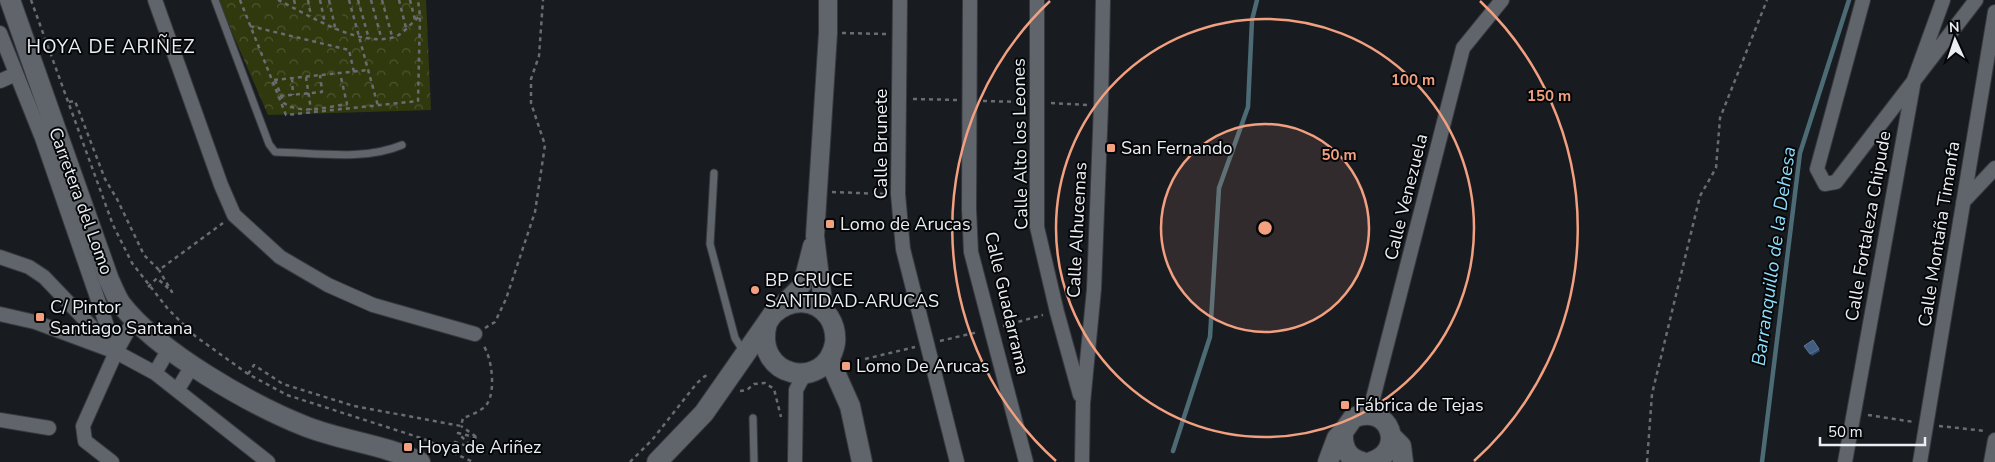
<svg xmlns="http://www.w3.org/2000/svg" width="1995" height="462" font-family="'Nunito Sans',sans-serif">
  <defs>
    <pattern id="park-crowns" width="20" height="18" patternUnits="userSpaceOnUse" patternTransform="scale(1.25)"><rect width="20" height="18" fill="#30380e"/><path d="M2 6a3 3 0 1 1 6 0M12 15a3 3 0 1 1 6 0" fill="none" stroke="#4e5532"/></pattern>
  </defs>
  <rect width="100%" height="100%" fill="#181c21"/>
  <!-- park -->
  <path fill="url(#park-crowns)" d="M218,0H426L431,110L268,115Z"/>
  <!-- garden -->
  <path fill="#30380e" d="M331,0H338L345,25L336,21Z
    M351,0H355L364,34L360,31Z
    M360,0H368L377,34H369Z
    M373,0H379L388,32L382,33Z
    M384,0H396L402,23L393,30Z"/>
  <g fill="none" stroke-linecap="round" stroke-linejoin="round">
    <!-- stream -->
    <path stroke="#4d6b75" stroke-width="4.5" d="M1173,451L1210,337L1219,188L1248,107L1252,20L1257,0
      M1762,462L1800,153L1849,0"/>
    <defs>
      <path id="service" d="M215,0L269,144L275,152C317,153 364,161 402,145
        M714,173L710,244L735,338L744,352
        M753,418L754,462"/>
      <path id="minor" d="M155,0L221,185L234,215L280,257L328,285L373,305L475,334
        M900,0L898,194L903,249L957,462
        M970,0L969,209L971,252L1026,462
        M1037,0V227L1057,312L1080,395
        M1863,0L1817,169L1825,184L1836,182L1976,0
        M0,33L42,138L116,352
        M0,81L16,74
        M1963,202L1995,168
        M0,257L29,267L44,277L112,348
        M0,314L35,322L116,352L155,373L268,462
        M155,373L169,349
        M178,389L192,366
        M1369,414L1463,48L1502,0
        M0,420L49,428
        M112,462L85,441L83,426L116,352L135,318
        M795,462L796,390L805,373
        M1082,462L1083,403L1094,289L1101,105L1103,0
        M1845,462L1914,80L1943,0
        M1920,462L1995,12
        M1991,462L1995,440"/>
      <path id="tertiary" d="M778,309L802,285L812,246
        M824,311L815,236L828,33V0"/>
      <path id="secondary" d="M10,0L109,280C113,288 116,297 121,304C158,352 251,405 307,427C344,441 385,445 420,462
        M829,359L850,406L862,462
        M1391,436L1401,446L1403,462
        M657,462L704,413L773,314C790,299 814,297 829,317C834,325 836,334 835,343C826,393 752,378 767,323
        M1328,462L1337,438L1343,432
        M1362,462C1347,458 1342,447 1343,432L1353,418C1390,402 1407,451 1371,462"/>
    </defs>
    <!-- service casing -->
    <use href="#service" stroke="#37393e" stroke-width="9"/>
    <!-- minor casing -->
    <use href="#minor" stroke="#37393e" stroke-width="16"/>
    <!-- tertiary casing -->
    <use href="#tertiary" stroke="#37393e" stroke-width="20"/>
    <!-- secondary casing -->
    <use href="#secondary" stroke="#37393e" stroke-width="22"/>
    <!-- path -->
    <path stroke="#696c71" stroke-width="2.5" stroke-dasharray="4 4" stroke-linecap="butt" d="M31,0L113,225L132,263L168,309L195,336L248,374L287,395L424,439L473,462
      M240,0L286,115L418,101L420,16
      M278,0C309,15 362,50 397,36C405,32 413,21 420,16L418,0
      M294,0L296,8
      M308,0L311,16
      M320,0L325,23
      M329,0L335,27
      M349,0L378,106
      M358,0L369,39
      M371,0L381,37
      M382,0L392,36
      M399,0L406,28
      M410,0L415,20
      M250,26L349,50L354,72
      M842,33L886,34
      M306,77L311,110
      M292,78L293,95
      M274,80L368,70
      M275,80L284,103C301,115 327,107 347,104L340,73
      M280,96L322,92L320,75
      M913,99L958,100
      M983,101L1025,102
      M69,102L75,101L105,179L117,199L144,255L159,270L223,223
      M1051,103L1087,105
      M832,192L884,194
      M148,287L157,278L172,292L159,270
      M1003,326L1043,315
      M485,328L495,322L506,299L535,212L545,145L531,103V79L539,56L543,0
      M940,341L978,332
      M865,359L915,347
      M248,374L254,365L283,384L354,406L461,426L463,418C471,415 482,411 487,404C496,391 492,357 483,345
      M740,391L747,390L754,384L765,383L774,389L781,417
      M1868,415L1914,422
      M1939,426L1986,431
      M452,450L455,442L473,448L458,433L478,438L461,426
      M630,462L652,440L697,383L705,376H709
      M1647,462L1652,394L1700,196L1716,168L1720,118L1767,0"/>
    <!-- service -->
    <use href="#service" stroke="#60646b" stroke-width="7"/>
    <!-- minor -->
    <use href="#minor" stroke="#60646b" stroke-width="14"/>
    <!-- tertiary -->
    <use href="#tertiary" stroke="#60646b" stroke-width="18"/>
    <!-- secondary -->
    <use href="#secondary" stroke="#60646b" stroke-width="20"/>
  </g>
  <!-- wall -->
  <path fill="#2d4b73" d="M1813,340L1820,351L1812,356L1804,346Z"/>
  <!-- building -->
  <path fill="#425d80" stroke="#5c7492" d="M1813,340L1819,349L1810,354L1804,346Z"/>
  <!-- distance rings -->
  <circle cx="1265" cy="228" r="104" fill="#f2a080" fill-opacity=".12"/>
  <g fill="none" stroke="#f2a080" stroke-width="2.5">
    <circle cx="1265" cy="228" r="104"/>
    <circle cx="1265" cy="228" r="209"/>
    <path d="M1056 461A313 313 0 0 1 1050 1M1480 1A313 313 0 0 1 1474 461"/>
  </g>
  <!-- markers -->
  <g fill="#f2a080" stroke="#050608" stroke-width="2">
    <rect x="1106" y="143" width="10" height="10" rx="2.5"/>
    <rect x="825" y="219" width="10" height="10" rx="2.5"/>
    <circle cx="755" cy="290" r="5"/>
    <rect x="35" y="312" width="10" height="10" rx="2.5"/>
    <rect x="841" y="361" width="10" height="10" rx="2.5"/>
    <rect x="1340" y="400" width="10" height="10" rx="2.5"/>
    <rect x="403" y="442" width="10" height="10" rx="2.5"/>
  </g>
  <g text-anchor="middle" stroke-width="4" stroke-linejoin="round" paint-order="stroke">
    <!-- street labels -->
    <g font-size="18" fill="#ebeef2" stroke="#050608">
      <text transform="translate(881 144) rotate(-90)" y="6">Calle Brunete</text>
      <text transform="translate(1020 144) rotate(-91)" y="6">Calle Alto los Leones</text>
      <text transform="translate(1406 197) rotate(-76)" y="6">Calle Venezuela</text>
      <text transform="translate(81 201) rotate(70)" y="6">Carretera del Lomo</text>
      <text transform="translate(1868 226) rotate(-80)" y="6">Calle Fortaleza Chipude</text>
      <text transform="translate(1077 230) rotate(-87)" y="6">Calle Alhucemas</text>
      <text transform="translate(1939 234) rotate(-81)" y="6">Calle Montaña Timanfa</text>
      <text transform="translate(1007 303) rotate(77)" y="6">Calle Guadarrama</text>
    </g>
    <!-- poi labels -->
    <g font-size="18" fill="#ebeef2" stroke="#050608" text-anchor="start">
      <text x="1121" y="154">San Fernando</text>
      <text x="840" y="230">Lomo de Arucas</text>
      <text x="765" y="286">BP CRUCE<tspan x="765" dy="21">SANTIDAD-ARUCAS</tspan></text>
      <text x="50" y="313">C/ Pintor<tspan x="50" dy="21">Santiago Santana</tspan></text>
      <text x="856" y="372">Lomo De Arucas</text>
      <text x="1355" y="411">Fábrica de Tejas</text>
      <text x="418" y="453">Hoya de Ariñez</text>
    </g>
    <!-- neighbourhood labels -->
    <g font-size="19" letter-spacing="1" fill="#ebeef2" stroke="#050608">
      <text x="111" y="53">HOYA DE ARIÑEZ</text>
    </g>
    <!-- water labels -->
    <g font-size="19" font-style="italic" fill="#8edffd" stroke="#050608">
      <text transform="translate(1773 256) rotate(-82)" y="7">Barranquillo de la Dehesa</text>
    </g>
  </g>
  <circle cx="1265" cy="228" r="8" fill="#f2a080" stroke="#050608" stroke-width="2.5"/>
  <g font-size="15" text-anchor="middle" font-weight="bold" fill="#f2a080" stroke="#050608" stroke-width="4" stroke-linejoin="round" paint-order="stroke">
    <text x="1413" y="85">100 m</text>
    <text x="1549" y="101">150 m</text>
    <text x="1339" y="160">50 m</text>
  </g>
  <!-- north arrow -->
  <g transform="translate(1955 40) rotate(357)" stroke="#050608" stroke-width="4" paint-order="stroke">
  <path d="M0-4L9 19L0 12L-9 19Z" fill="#ebeef2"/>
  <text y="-8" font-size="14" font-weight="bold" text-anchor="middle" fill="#ebeef2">N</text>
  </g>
  <!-- scale -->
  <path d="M1820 437v8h105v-8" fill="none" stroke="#ebeef2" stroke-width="2.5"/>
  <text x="1828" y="437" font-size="15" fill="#ebeef2" stroke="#050608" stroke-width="4" paint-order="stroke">50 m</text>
</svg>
